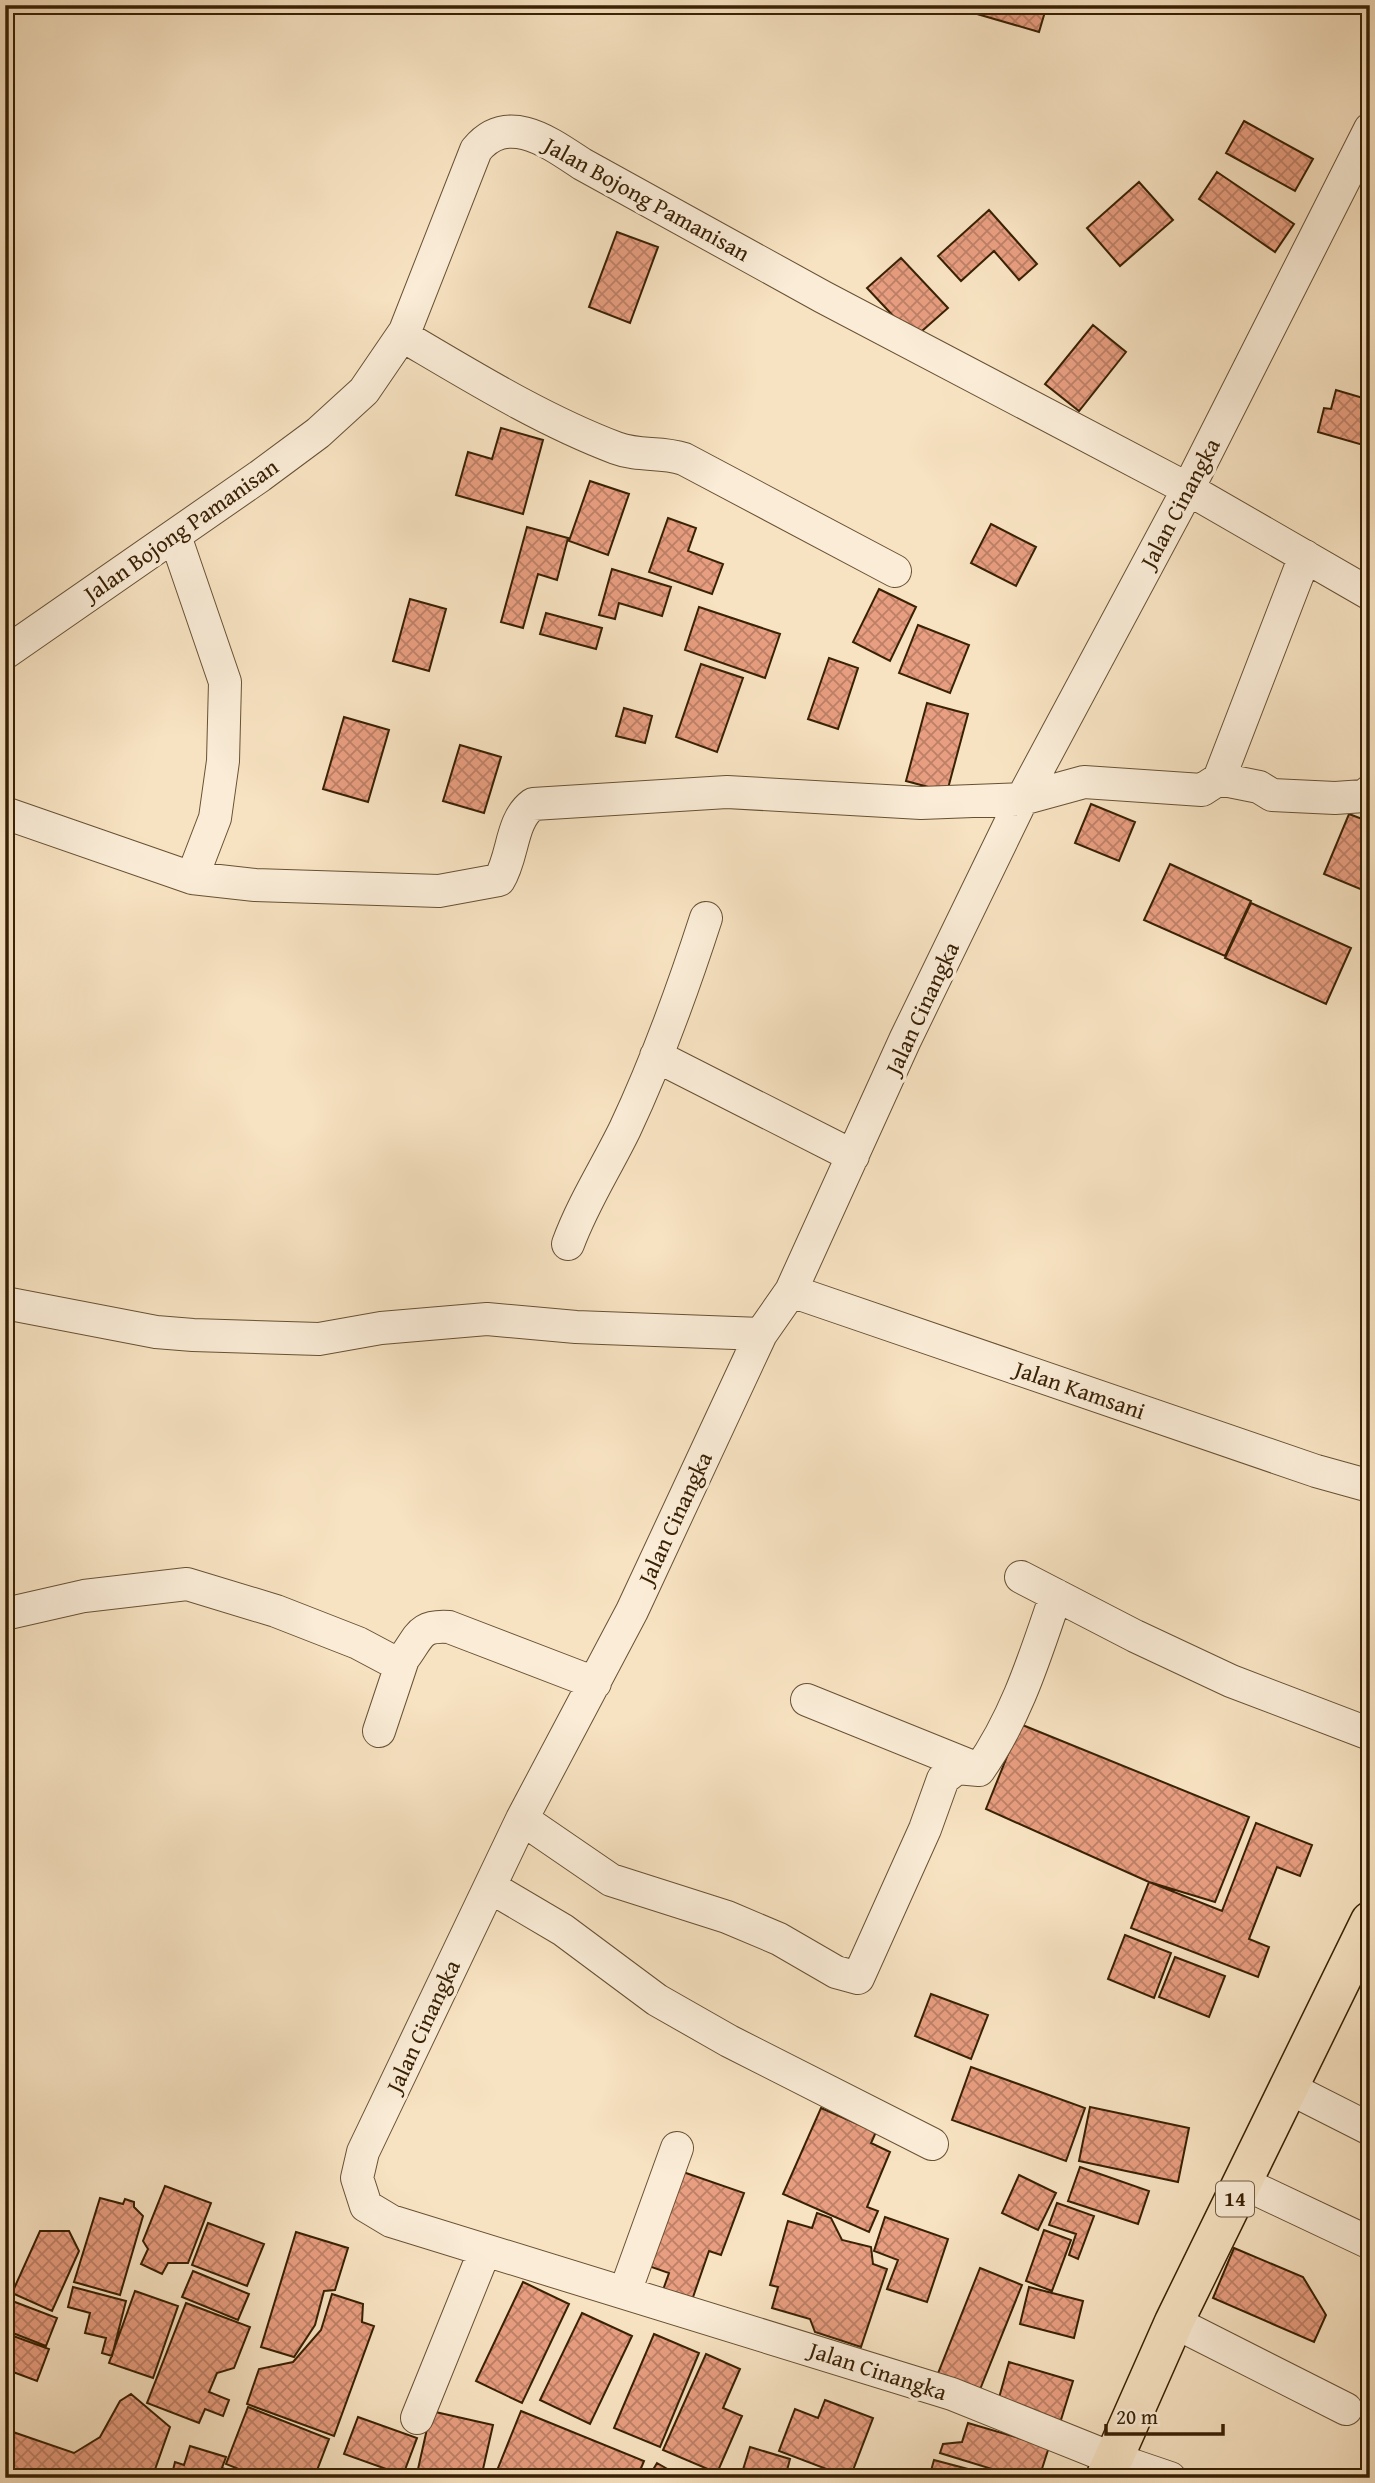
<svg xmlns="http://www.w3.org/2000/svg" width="1375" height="2483" font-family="'Gentium Book Plus',serif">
  <defs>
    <pattern id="building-cross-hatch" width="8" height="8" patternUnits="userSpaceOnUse" patternTransform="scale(1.75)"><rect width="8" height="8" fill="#e89e80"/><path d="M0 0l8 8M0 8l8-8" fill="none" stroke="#bd8067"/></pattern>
  </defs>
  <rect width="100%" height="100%" fill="#f7e2c1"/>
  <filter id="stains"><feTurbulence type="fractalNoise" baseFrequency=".00286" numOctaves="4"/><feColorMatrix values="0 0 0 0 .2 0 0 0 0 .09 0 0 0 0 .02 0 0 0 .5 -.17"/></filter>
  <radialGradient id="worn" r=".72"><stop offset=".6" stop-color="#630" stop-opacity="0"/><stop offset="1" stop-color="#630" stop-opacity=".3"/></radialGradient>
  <!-- building -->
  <path fill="url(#building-cross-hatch)" stroke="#392104" stroke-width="2" d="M946,5H1047L1039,32Z
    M1244,121L1313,159L1295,191L1226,153Z
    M1217,172L1294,224L1275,252L1199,199Z
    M1139,182L1173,220L1120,266L1087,228Z
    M989,210L1037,264L1019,280L994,251L961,281L938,256Z
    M617,232L658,247L630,323L589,307Z
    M901,258L948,308L914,338L867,288Z
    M1093,325L1126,352L1079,411L1045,384Z
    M1370,377V447L1318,432L1324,408L1331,409L1336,390L1363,398Z
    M501,428L543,440L523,514L456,495L468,452L492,459Z
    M590,481L629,494L608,555L569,541Z
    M668,518L696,528L688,551L723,564L712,594L649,572Z
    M991,524L1036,547L1016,586L971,563Z
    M527,527L568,538L557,580L538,574L523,628L501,622Z
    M612,569L671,587L662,616L619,603L615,619L599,615Z
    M879,589L916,607L890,661L853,642Z
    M410,599L446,609L429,671L393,661Z
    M699,607L780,634L765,678L685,650Z
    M546,613L602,628L596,649L540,634Z
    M918,625L969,645L950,693L899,673Z
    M829,658L858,668L838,729L808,719Z
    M701,664L743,678L717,752L676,737Z
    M927,703L968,714L947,792L906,781Z
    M624,708L652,716L645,743L616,736Z
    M344,717L389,730L368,802L323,789Z
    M460,745L501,757L484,813L443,801Z
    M1091,804L1135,822L1119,861L1075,843Z
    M1349,814L1370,822V893L1324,874Z
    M1170,864L1251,901L1225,956L1144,920Z
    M1251,903L1351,948L1326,1004L1225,958Z
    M1020,1724L1249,1817L1215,1902L1149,1882L986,1809Z
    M1256,1823L1312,1845L1300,1876L1277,1867L1249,1939L1269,1947L1258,1977L1131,1928L1149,1882L1222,1911Z
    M1125,1935L1171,1953L1154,1998L1108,1979Z
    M1175,1957L1225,1976L1209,2017L1159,1997Z
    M931,1994L988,2015L971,2059L915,2036Z
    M971,2067L1085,2108L1066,2161L952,2120Z
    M1090,2107L1189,2128L1178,2182L1079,2161Z
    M821,2108L876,2132L871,2143L890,2152L867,2207L878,2211L869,2232L783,2194Z
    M1080,2167L1149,2191L1138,2224L1068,2201Z
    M683,2172L744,2193L721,2255L709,2251L692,2300L663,2290L669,2273L640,2263Z
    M1019,2175L1056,2193L1038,2230L1002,2213Z
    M165,2186L211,2203L188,2263H168L162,2274L141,2264L148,2249L143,2241Z
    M100,2198L123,2204L125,2199L134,2202V2207L143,2216L120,2295L74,2282Z
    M1057,2203L1094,2216L1078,2259L1069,2255L1076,2234L1049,2225Z
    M817,2213L831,2218L842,2240L871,2247L873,2264L887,2269L861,2347L815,2332L810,2319L772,2308L778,2287L770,2285L788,2221L812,2228Z
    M885,2217L948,2239L927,2302L887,2289L898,2260L874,2251Z
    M208,2223L264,2244L247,2286L192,2265Z
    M1044,2230L1071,2240L1052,2291L1026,2281Z
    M40,2231H69L79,2251L52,2311L12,2293Z
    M296,2232L348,2248L335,2290L324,2291L315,2325L294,2357L261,2347Z
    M1234,2248L1303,2277L1326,2315L1314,2342L1213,2298Z
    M980,2268L1022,2285L979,2392L937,2376Z
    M193,2271L249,2294L238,2320L182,2297Z
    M523,2282L569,2304L522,2403L476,2381Z
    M73,2287L126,2301L112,2356L102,2353L106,2338L85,2333L90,2313L68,2307Z
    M1029,2287L1083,2301L1074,2338L1020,2324Z
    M135,2291L178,2306L153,2378L109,2363Z
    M332,2294L363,2304L362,2322L374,2326L334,2436L247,2404L259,2369L293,2362L321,2330Z
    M7,2299L57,2318L46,2346L5,2330Z
    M186,2303L250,2327L234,2368L217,2373L209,2392L229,2400L223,2416L205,2409L199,2423L147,2403Z
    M582,2313L632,2336L590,2424L540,2400Z
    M5,2333L49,2349L37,2381L5,2369Z
    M654,2334L699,2353L660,2447L614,2428Z
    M706,2354L740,2369L723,2408L742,2416L717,2473L663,2450Z
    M1009,2362L1073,2381L1060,2423L997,2405Z
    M131,2394L170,2427L152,2478H25L5,2471L7,2430L74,2453L100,2437L120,2401Z
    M825,2400L873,2418L850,2478L779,2451L795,2409L818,2418Z
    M248,2407L329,2439L314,2478H261L226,2464Z
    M431,2411L493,2425L481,2478H416Z
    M521,2411L644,2461L637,2478H494Z
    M358,2417L417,2438L403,2475L344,2454Z
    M968,2423L1049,2447L1039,2478H1021L940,2453L943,2444L962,2442Z
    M190,2446L226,2457L222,2468L237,2473L235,2478H171L175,2462L184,2465Z
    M750,2447L790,2459L785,2478L741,2476Z
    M934,2460L1002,2478H929Z
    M657,2463L683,2478H648Z"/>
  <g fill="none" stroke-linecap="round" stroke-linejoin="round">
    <defs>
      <path id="minor" d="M403,336C471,376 542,420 616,448C640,457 660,451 684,459L895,571
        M175,536L225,682L223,761L215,818L192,878
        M5,653L260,476L318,433L364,391L405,331L476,150C508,111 550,143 582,164L823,297L1188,489L1370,594
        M1219,779L1305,556
        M5,813L192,878L255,885L439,891L499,880C514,856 510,821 533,804L727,792L921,803L973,801L1022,799L1084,782L1202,790L1219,779L1259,787L1272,795L1335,798L1364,796L1370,791
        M656,1056L853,1156
        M568,1244C583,1203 606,1168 625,1129C657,1061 683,989 706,918
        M791,1291L1316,1471L1370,1486
        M5,1303L156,1332L193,1335L319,1339L381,1328L487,1319L576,1327L761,1334
        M1021,1577L1135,1636L1231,1681L1370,1734
        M5,1614L84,1596L187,1584L276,1611L358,1643L390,1660L403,1659C420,1637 418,1625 449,1627L595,1683
        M807,1700L978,1769
        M379,1731L403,1659
        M522,1819L611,1880L727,1917L779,1939L836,1972L858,1978L925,1829L943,1779L957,1768L979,1770C1017,1716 1035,1656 1056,1595
        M490,1887L563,1930L657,2000L729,2041L932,2144
        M1289,2088L1370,2129
        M1243,2183L1370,2243
        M625,2292L677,2148
        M1174,2322L1346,2409
        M417,2418L485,2250
        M1170,2478L1114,2459L952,2394L391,2221L366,2206L357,2178L363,2152L522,1819L632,1611L761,1334L791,1291L905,1040L1022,799L1188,489L1370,129"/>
      <path id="trunk" d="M1105,2478L1174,2322L1370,1921"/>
    </defs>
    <!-- minor casing -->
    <use href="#minor" stroke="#685133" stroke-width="34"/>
    <!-- trunk casing -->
    <use href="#trunk" stroke="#392104" stroke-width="41"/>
    <!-- minor -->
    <use href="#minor" stroke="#faecd7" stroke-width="32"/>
    <!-- trunk -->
    <use href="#trunk" stroke="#f7e2c1" stroke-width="38"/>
  </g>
  <g text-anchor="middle" stroke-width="7" stroke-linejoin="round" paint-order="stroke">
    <!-- shield labels -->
    <rect fill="#faecd7" stroke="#735e43" stroke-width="2" x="1216" y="2181.5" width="38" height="35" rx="5"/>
    <g font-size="21" font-weight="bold" fill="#392104">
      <text x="1235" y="2206">14</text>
    </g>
    <!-- street labels -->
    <g font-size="23" fill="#392104" stroke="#faecd7">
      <text transform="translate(647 199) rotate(29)" y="8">Jalan Bojong Pamanisan</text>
      <text transform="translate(1180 503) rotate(-62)" y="8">Jalan Cinangka</text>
      <text transform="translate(181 530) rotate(-35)" y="8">Jalan Bojong Pamanisan</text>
      <text transform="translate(922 1008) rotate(-65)" y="8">Jalan Cinangka</text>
      <text transform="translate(1080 1390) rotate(19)" y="8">Jalan Kamsani</text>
      <text transform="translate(675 1518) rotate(-65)" y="8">Jalan Cinangka</text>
      <text transform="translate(423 2026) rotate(-65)" y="8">Jalan Cinangka</text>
      <text transform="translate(878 2371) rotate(18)" y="8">Jalan Cinangka</text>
    </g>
  </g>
  <!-- margin -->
  <rect width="1375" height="2483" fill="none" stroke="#f7e2c1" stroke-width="28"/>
  <rect x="7" y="7" width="1361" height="2469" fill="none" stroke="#392104" stroke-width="3.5"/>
  <rect x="14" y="14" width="1347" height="2455" fill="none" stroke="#392104" stroke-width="2"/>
  <!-- scale -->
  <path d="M1106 2424v10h117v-10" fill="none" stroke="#392104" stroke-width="3.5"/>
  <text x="1116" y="2424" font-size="21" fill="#392104" stroke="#faecd7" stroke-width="5" paint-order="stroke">20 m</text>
  <rect width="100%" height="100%" filter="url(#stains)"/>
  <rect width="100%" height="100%" fill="url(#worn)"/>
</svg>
